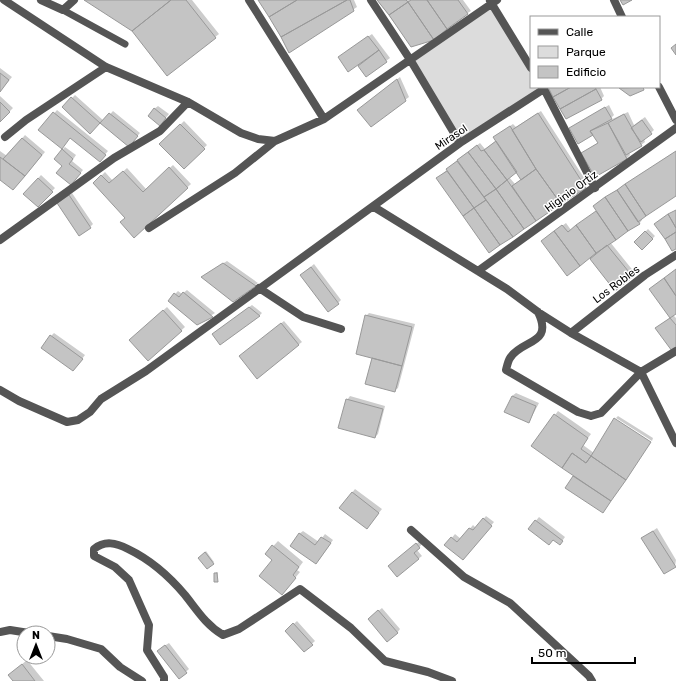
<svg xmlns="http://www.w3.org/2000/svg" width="676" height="681" font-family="Rubik,sans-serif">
  <rect width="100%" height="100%" fill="#fff"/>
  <!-- green -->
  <path fill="#dcdcdc" d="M492,4L531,68V87H543L460,143L411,61Z"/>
  <!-- shadow -->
  <path fill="#0003" fill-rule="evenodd" d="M85,0H192L219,34L167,75L132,30Z
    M260,0H354L357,7L289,52Z
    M377,0H463L471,11L412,46Z
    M372,34L390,58L366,76L358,64L343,54Z
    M0,68L12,77L0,91Z
    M400,77L409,97L405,100L362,107Z
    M548,87H600L604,96L601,99Z
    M646,87L630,95L621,88V87Z
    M75,95L104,121L113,111L140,133L129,145L100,122L90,132L63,107Z
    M0,96L13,108L0,121Z
    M609,105L614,115L608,121L628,112L634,125L645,117L654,130L644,139L645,142L641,145L629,152L630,155L627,158L595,176L582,153L599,142L593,134L570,128Z
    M158,106L169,114L163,121L154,109Z
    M57,110L108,151L103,157L71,137L40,130Z
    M541,111L588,184L490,252L441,175L461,157L480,143L485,149L497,140L495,137L498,134L513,124L516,127ZM517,171L522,179L515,184L509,177Z
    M184,121L207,145L184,168L161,144Z
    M25,135L45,152L16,186L0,179V151L7,156Z
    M65,147L76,155L72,161L83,170L74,181L64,166L62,150Z
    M676,151V195L641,218L642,220L639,224L610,242L635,273L615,290L590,258L545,238L566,223L571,230L597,211V203Z
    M173,165L191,184L134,236L126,218L94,183L105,172L113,181L127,168L146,189Z
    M41,175L55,188L38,206L25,193Z
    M72,193L93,224L90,227L58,203Z
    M648,229L655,236L642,249L635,242Z
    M227,261L258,283L233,301L206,274Z
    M314,264L341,300L338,303L301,275Z
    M676,269V313L673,315L676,318V346L656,328L671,317L650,289Z
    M187,290L215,313L197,324L175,294L178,291L182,294Z
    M252,305L262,313L259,316L213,334Z
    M167,307L185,327L148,360L134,337Z
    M369,313L415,324L398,388L394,391L373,358L366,316Z
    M284,321L302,342L298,345L244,353Z
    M54,333L85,355L76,367L51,336Z
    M516,393L539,403L529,422L512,396Z
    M350,396L385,406L378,434L375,437L347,400Z
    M558,411L591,434L583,445L594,453L650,443L603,511L566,488L574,475L532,446Z
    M618,416L653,438L652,441L616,418Z
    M355,489L382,509L370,524L340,508Z
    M486,516L494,522L466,556L446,545L455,534L461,539L473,525L476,528Z
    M539,517L565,537L560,544L553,539L529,529Z
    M657,528L676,560L675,566L642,538Z
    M303,531L319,542L325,534L333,540L319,560L299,534Z
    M278,541L303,562L297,570L300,572L287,588L274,560L266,554Z
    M420,541L422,544L417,550L422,556L418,559L392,563Z
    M206,551L214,562L207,568L199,558Z
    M216,572H218L217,581L215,574Z
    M382,608L400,629L397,633L372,616Z
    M297,621L315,641L304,651L286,631Z
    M169,643L189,669L179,678L161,648Z
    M27,660L44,681H15V670Z"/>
  <!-- building -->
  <path fill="#c4c4c4" stroke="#999" d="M84,0H171L132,31Z
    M171,0H186L216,38L167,76L132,31Z
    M258,0H297L269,17Z
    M297,0H347L281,37L269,17Z
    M347,0H350L354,11L289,53L281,37Z
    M377,0H406L408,2L389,15Z
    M411,0H427L447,29L434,40L408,2Z
    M427,0H458L468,14L447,29Z
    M620,0H632L623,5Z
    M408,2L434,40L411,47L389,15Z
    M368,36L379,50L348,72L338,57Z
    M676,44V55L671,48Z
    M379,50L387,62L366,77L358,66Z
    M0,73L9,80L0,92Z
    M397,79L406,101L371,127L357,110Z
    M548,87H571L553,97Z
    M571,87H595L596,89L560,109L553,97Z
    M643,87L644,90L630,96L619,88Z
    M596,89L602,100L566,119L560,109Z
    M71,97L100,123L90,134L62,107Z
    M0,102L10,112L0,122Z
    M605,107L612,119L590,131L593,135L578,144L569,128Z
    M154,108L166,118L160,126L148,116Z
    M53,112L106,155L100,162L70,138L62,149L38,130Z
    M109,113L138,136L129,147L100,123Z
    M538,113L586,188L561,204L536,169L512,130Z
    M624,114L642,146L626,155L608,123Z
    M642,120L652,134L641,142L631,128Z
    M608,123L627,159L595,177L581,153L598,143L590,131Z
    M180,124L205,149L184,169L159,144Z
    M510,126L536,169L521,180L493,137Z
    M22,138L42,155L25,176L3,159Z
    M496,141L517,172L507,180L484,150Z
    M477,145L481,151L484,150L507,180L496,189L468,152Z
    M62,149L73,159L69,164L81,173L71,185L56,173L62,166L54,159Z
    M676,151V196L646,216L625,184Z
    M468,152L496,189L484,197L457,160Z
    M0,157L25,176L13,190L0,180Z
    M457,161L486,200L474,208L446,169Z
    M169,167L188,188L134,238L120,222L125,218L93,183L101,175L109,183L123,171L143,192Z
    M536,169L561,204L536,221L512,186Z
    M447,171L474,208L463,216L436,178Z
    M38,178L53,192L38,207L23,194Z
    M507,180L536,221L524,229L496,189Z
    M625,184L646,216L638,222L617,190Z
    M496,189L524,229L513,237L484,197Z
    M617,190L640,224L628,231L605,197Z
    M69,195L91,228L79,236L57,203Z
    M605,197L628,231L616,240L593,206Z
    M486,200L513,237L500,245L474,208Z
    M474,208L500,245L489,253L463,216Z
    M676,210V228L668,214Z
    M596,211L616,240L596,253L576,225Z
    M668,214L676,228V232L665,239L654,224Z
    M562,225L568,232L576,225L596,253L580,266L554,231Z
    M554,231L580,266L567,276L541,241Z
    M645,231L653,239L642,250L634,242Z
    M676,232V249L672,251L665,239Z
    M607,245L633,277L615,291L590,259Z
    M223,263L256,286L233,302L201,277Z
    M311,267L339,304L328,312L300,275Z
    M676,269V296L664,278Z
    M664,278L676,296V314L670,318L649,289Z
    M183,292L213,317L197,325L168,301L174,293L179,297Z
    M249,307L260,316L220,345L212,334Z
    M163,310L182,331L148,361L129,340Z
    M365,315L412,327L402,366L356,354Z
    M670,318L676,325V348L672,351L655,328Z
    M281,323L299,345L257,379L239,356Z
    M50,335L83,359L73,371L41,348Z
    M372,358L402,366L395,392L365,384Z
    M512,396L536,406L529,423L504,412Z
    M346,399L383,409L375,438L338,428Z
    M554,414L588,438L581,449L591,456L586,463L572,453L562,468L531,446Z
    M614,418L651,442L626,480L591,456Z
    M572,453L586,463L591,456L626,480L611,501L562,468Z
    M573,476L611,501L603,513L565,488Z
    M352,492L379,513L367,529L339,508Z
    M483,518L492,526L463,560L444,545L451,537L457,542L469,528L473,530Z
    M535,520L563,541L560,545L553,540L549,545L528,529Z
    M653,531L676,567L664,574L641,538Z
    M299,533L315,545L321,537L331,543L316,564L290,546Z
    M416,543L420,548L414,553L419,559L397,577L388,566Z
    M272,545L299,567L293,575L296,578L282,595L259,576L272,560L265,554Z
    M205,552L214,564L207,569L198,558Z
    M214,573H217L218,582H214Z
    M378,610L398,633L387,642L368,619Z
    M293,623L313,645L304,652L285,631Z
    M165,645L187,673L179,679L157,651Z
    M22,664L35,681H13L8,675Z"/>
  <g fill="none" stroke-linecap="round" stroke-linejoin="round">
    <!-- lane -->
    <path stroke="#555" stroke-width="7" d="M63,10L125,44"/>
    <!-- street -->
    <path stroke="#555" stroke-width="8" d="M4,0L106,67L188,102L241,133L258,139L275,141L235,173L149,228
      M41,0L63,10L74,0
      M249,0L324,119
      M371,0L411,61L460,143
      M614,0L622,17
      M490,1L531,68
      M543,87L595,188
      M659,87L676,120
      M5,137L26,120L106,67
      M275,141L324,119L497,0
      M374,207L507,289L538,312L571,333L641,372L676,443
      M0,240L114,158L160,131L188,102
      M478,271L676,128
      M259,288L303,317L341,329
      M538,312C554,345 522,339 510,358C508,361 507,366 506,370L578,412L591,416L601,413L641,372L676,351
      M571,333L645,275L676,255
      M0,390L19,401L67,422L78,420L90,412L101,399L146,371L460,143L544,89
      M411,530L464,577L510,603L589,676L592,681
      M0,632L10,630L29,633
      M48,636L67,639L101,649L120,667L142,681
      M164,681V677L147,650L149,625L129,580L115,567L94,556V549C105,540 116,543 128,549C151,560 169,576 185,595C197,610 206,625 223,635L239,629L300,589L351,628L385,661L428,672L452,681"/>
  </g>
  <g text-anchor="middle" stroke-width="3" stroke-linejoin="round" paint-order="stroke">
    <!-- street labels -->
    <g font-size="11" fill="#000" stroke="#fff">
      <text transform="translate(451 137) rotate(-34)" y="4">Mirasol</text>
      <text transform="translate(571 191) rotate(-36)" y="4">Higinio Ortiz</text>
      <text transform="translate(616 284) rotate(-37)" y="4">Los Robles</text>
    </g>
  </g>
  <!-- legend -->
  <rect x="530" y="16" width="130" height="72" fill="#ffffff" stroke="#999999"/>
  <rect x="538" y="29" width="20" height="6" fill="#555555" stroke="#999999"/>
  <text x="566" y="36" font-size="12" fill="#000000">Calle</text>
  <rect x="538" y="46" width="20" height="12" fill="#dcdcdc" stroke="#999999"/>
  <text x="566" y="56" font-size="12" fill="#000000">Parque</text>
  <rect x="538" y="66" width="20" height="12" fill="#c4c4c4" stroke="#999999"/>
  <text x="566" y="76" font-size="12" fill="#000000">Edificio</text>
  <!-- north arrow -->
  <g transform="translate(36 645)"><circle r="19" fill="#ffffff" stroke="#999999"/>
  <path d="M0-3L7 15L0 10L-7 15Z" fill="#000000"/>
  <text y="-6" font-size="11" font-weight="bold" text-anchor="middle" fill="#000000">N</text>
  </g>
  <!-- scale -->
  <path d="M532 657v6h103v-6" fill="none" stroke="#000000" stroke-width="2"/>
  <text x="538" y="657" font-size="12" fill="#000000" stroke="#ffffff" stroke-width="3" paint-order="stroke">50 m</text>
</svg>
